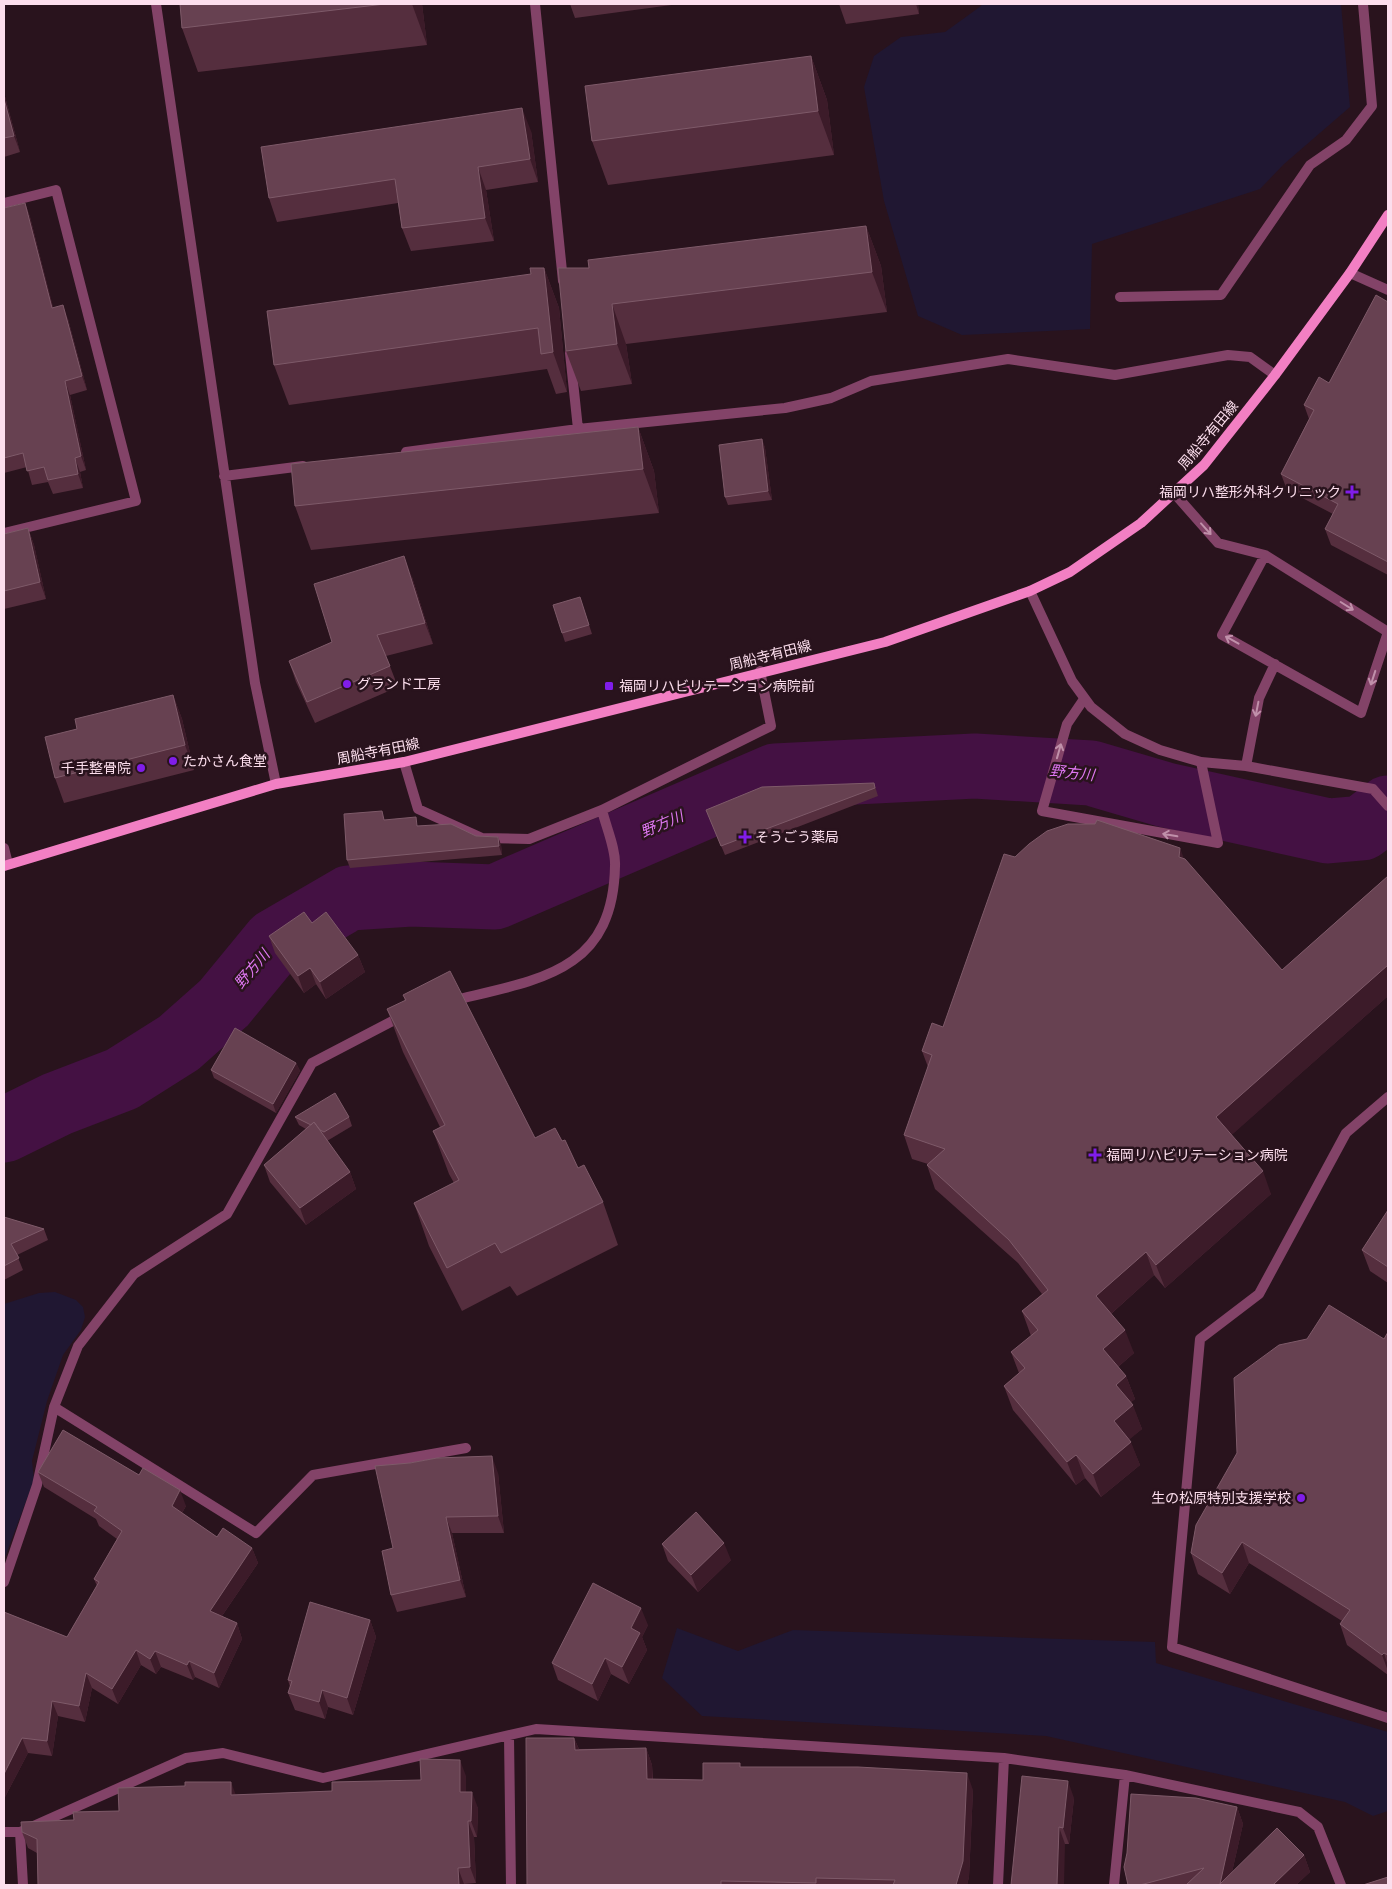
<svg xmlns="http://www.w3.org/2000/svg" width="1392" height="1889" font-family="'Sofia Sans Condensed','Noto Sans JP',sans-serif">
  <rect width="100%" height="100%" fill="#29131d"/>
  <!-- green -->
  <path fill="#201732" d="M982,4H1341L1350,107L1284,164L1260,189L1092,244L1090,329L962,335L918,316L884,201L864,87L874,56L901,37L945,32L981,6Z
    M55,1292L76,1300L83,1307L85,1317L81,1330L63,1355L47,1401L32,1461L34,1480L4,1560V1304L39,1293Z
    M677,1628L738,1651L793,1630L1155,1642L1156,1663L1388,1732V1811L1373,1816L1345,1802L1046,1736L702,1716L662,1678Z"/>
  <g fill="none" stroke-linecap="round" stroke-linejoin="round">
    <!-- river -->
    <path stroke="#441143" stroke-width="65" d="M4,1130L57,1104L122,1079L179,1043L224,1003L275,941L349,898L411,894L495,897L775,776L975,766L1091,773L1166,795L1328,831L1362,828L1388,808"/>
    <!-- lane -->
    <path stroke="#834368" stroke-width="10" d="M1120,297L1221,295L1310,165L1346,140L1372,106L1363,4
      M1084,699L1067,724L1042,811L1218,843L1201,762"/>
    <!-- street -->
    <path stroke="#834368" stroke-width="10" d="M156,4L255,683L276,784
      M535,4L563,281
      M4,203L56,190L136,501L4,533
      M1350,273L1388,290
      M570,353L578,429
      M406,452L578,429L785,408L831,398L871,381L1008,359L1115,375L1228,355L1250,357L1275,375
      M224,476L303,466
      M1174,493L1218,543L1265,555L1388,632
      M1265,555L1222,635L1361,713L1388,632
      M1030,591L1072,681L1091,707L1125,734L1160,750L1201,762L1246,766L1373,789L1388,806
      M404,762L418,809L482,838L529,839L602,810L771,726L760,671
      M1246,766L1259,698L1275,664
      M4,848L8,864
      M451,1001C536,980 613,974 615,866C616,849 606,827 602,810
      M1388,1097L1346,1133L1259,1294L1200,1339L1172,1647L1388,1718
      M54,1407L256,1533L313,1475L466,1448
      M4,1582L37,1485L54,1407L78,1346L134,1274L227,1214L312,1063L402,1016
      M509,1737L511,1885
      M4,1832H20L186,1758L223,1753L323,1778L536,1729L1004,1758L1125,1775L1299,1812L1318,1827L1341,1885
      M20,1832L23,1885
      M998,1885L1004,1758
      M1114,1885L1125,1775"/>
    <!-- secondary -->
    <path stroke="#f27fc3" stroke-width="10" d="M4,866L276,784L404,762L885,642L1030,591L1070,572L1141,523L1204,465L1275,375L1350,273L1388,215"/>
  </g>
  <!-- wall -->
  <path fill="#552e3e" d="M180,4H422L427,45L198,72L182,28Z
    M570,4H679L575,18Z
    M839,4H918L919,14L846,24Z
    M811,56L827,100L834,155L608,185L592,141Z
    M4,93L20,152L4,157Z
    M531,131L538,182L486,190L494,241L411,251L402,228L398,203L277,222L269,198Z
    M25,203L30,217L53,308L68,319L87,390L70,395L86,470L80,472L83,488L53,494L48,482L32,485L27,467L4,473V208Z
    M866,226L881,266L887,312L626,344L632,384L581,391L566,351L589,268Z
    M544,268L559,308L567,392L556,394L547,369L289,405L274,365L531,274Z
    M1388,302V575L1331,545L1325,529L1333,514L1287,490L1281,474L1309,419L1304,405L1329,383Z
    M638,427L654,471L659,513L311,550L295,506Z
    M762,439L765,448L772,500L728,505L725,497Z
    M28,528L34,545L46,599L4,609V534Z
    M412,577L433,644L386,656L398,687L315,723L296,682L289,661L332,642Z
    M580,597L592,634L565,642L562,633Z
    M173,695L182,719L194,770L64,803L55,778Z
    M874,783L878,796L725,855L706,810Z
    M385,820L476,836L498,837L501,845L502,855L350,868L347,860Z
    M1015,857L1184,859L1282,970L1388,876V996L1231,1135L1271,1194L1165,1288L1154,1275L1111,1314L1134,1353L1118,1367L1126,1376L1135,1399L1131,1402L1142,1429L1129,1439L1140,1465L1101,1497L1085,1478L1076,1485L1013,1410L1004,1386L1019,1373L1011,1352L1031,1336L1022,1311L1042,1294L1018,1263L935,1189L927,1165L928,1164L912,1159L904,1135L928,1067L922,1051L943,1027Z
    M312,923L358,955L365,972L326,999L316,984L304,993L275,953L269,936Z
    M403,995L535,1138L562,1141L578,1168L603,1202L618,1245L517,1296L510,1286L462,1311L429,1246L414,1203L454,1183L449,1174L433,1131L440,1127L403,1052L387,1009L405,1001Z
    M296,1063L300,1071L276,1113L214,1078L211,1070Z
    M295,1117H349L352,1126L327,1141L350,1172L356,1189L306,1225L270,1182L264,1165L306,1129L299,1125Z
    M1388,1210V1283L1370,1271L1362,1250Z
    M4,1217L44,1229L48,1240L17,1255L23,1270L4,1280Z
    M1388,1332V1675L1347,1645L1340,1624L1342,1621L1249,1563L1230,1594L1198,1574L1191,1553L1384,1339Z
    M38,1472L186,1506L182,1513L217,1537L252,1548L258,1563L222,1616L237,1623L242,1639L219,1688L195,1677L193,1680L161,1667L156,1674L141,1665L118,1704L92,1688L85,1722L58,1716L52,1756L28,1753L5,1797H4V1612L67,1637L97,1586L94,1579L117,1539L99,1526L96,1519L44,1487Z
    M498,1473L504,1533H452L466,1597L397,1612L391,1595L393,1548Z
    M662,1544L731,1560L698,1592L668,1561Z
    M370,1620L376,1637L353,1715L328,1707L325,1719L295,1710L288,1693L290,1687L288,1680Z
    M648,1625L642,1637L647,1650L629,1684L611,1674L598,1701L558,1680L552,1663Z
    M574,1738L579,1749L646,1748L652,1765L653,1779L703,1780L742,1767L973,1790L969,1877L967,1885H527Z
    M466,1776V1792L478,1808L477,1837H474L476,1883L464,1884V1885H38L37,1853L28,1848L22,1832L74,1820L119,1811L236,1795L332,1791L421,1780Z
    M1074,1798L1069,1844H1065L1011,1885Z
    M1237,1807L1243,1824L1232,1872L1304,1855L1310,1872L1296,1885H1128L1127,1853Z"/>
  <!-- shaded-wall -->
  <path fill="#3c1b29" d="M412,4H422L427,45Z
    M916,4H918L919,14Z
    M811,56L827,100L834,155L818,111Z
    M4,93L20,152L14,136L4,99Z
    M522,108L531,131L538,182L530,159Z
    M478,167L486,190L494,241L485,218Z
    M25,203L30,217L57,322L52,308Z
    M866,226L881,266L887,312L872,272Z
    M544,268L559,308L567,392L553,352Z
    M612,304L626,344L632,384L617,344Z
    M63,305L68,319L87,390L82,376Z
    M65,381L70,395L86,470L81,456Z
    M638,427L654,471L659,513L643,469Z
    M762,439L765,448L772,500L768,491Z
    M75,458L80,472L83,488L78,474Z
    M28,528L34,545L46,599L40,582Z
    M404,556L412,577L433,644L425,623Z
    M173,695L182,719L194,770L185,745Z
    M498,837L501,845L502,855L499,846Z
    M1180,848L1189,872L1179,857Z
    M358,955L365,972L326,999L320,982Z
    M1388,965V996L1225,1141L1216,1117Z
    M310,968L316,984L304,993L298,976Z
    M296,1063L300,1071L276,1113L273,1104Z
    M1263,1171L1271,1194L1165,1288L1156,1265Z
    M350,1172L356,1189L306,1225L300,1208Z
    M1146,1252L1154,1275L1104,1320L1096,1296Z
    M1125,1330L1134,1353L1112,1372L1103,1349Z
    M1126,1376L1135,1399L1124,1408L1116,1385Z
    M1133,1405L1142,1429L1123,1445L1114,1421Z
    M1131,1442L1140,1465L1101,1497L1093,1474Z
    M1076,1455L1085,1478L1076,1485L1067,1462Z
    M492,1456L498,1473L504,1533L498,1516Z
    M180,1490L186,1506L177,1521L172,1506Z
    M446,1517L452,1533L466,1597L460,1580Z
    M1242,1542L1249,1563L1230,1594L1222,1573Z
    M724,1543L731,1560L698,1592L691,1575Z
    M252,1548L258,1563L215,1626L210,1611Z
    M641,1608L648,1625L642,1637L647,1650L629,1684L622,1667L631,1628Z
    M370,1620L376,1637L353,1715L347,1698Z
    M237,1623L242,1639L219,1688L214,1673Z
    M136,1650L141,1665L118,1704L112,1689Z
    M155,1651L161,1667L156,1674L150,1659Z
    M1384,1653L1388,1666V1671L1382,1655Z
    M605,1658L611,1674L598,1701L592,1684Z
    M189,1661L195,1677L193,1680L187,1665Z
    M86,1673L92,1688L85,1722L79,1706Z
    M322,1690L328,1707L325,1719L319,1702Z
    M52,1701L58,1716L52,1756L47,1741Z
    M22,1738L28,1753L5,1797L4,1794V1774Z
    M574,1738L581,1754L575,1750Z
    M646,1748L652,1765L653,1796L647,1779Z
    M460,1760L466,1776V1808L460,1792Z
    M967,1773L973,1790L969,1877L967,1885H956Z
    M1068,1781L1074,1798L1069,1844L1063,1828Z
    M231,1782L237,1798L231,1795Z
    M472,1792L478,1808L477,1837L471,1821Z
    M1237,1807L1243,1824L1229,1885L1220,1884Z
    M468,1821L474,1837L476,1883L470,1867Z
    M1059,1827L1065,1844L1064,1885H1057Z
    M1304,1855L1310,1872L1296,1885H1273Z
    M458,1868L464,1884V1885H459Z"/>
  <!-- building -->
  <path fill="#674151" stroke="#7e5a69" d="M180,4H385L182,28Z
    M811,56L818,111L592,141L585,86Z
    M4,99L14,136L4,138Z
    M522,108L530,159L478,167L485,218L402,228L395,179L269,198L261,147Z
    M25,203L52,308L63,305L82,376L65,381L81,456L75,458L78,474L48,480L44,467L27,471L23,453L4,458V208Z
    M866,226L872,272L612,304L617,344L566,351L558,268H589L588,260Z
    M530,268H544L553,352L541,354L538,328L274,365L267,311L531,274Z
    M1376,295L1388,302V562L1325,529L1338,504L1281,474L1314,410L1304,405L1319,377L1329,383Z
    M638,427L643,469L295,506L291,464Z
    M762,439L768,491L725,497L719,445Z
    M28,528L40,582L4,591V534Z
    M404,556L425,623L377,635L390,666L307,702L289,661L332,642L314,584Z
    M580,597L589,625L562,633L553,605Z
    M173,695L185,745L55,778L45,737L77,729L75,719Z
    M874,783L875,788L721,846L706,810L762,787Z
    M382,811L384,820L416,817L417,826L451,824L476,836L498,837L499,846L347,860L344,814Z
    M1097,820L1180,848L1179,857L1185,859L1282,970L1388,876V965L1216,1117L1263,1171L1156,1265L1146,1252L1096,1296L1125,1330L1103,1349L1126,1376L1116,1385L1133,1405L1114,1421L1131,1442L1093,1474L1076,1455L1067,1462L1004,1386L1025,1368L1011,1352L1038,1330L1022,1311L1048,1290L1009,1240L927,1165L945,1149L904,1135L932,1055L922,1051L932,1023L943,1027L1004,854L1015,857L1029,844L1047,831L1068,824H1095Z
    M304,912L312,923L326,912L358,955L320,982L310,968L298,976L269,936Z
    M450,971L535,1138L555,1128L562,1141L565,1140L578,1168L584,1165L603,1202L501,1253L495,1243L447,1268L414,1203L459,1180L433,1131L445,1125L387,1009L406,1000L403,995Z
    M235,1028L296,1063L273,1104L211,1070Z
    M335,1093L349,1117L324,1132L320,1130L314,1122L311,1125L295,1117Z
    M314,1122L350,1172L300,1208L264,1165Z
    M1388,1210V1267L1362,1250Z
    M4,1217L44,1229L11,1244L19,1258L4,1266Z
    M1329,1305L1384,1339L1388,1332V1655L1384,1653L1382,1655L1340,1624L1350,1610L1242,1542L1222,1573L1191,1553L1196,1525L1237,1453L1234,1378L1279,1345L1307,1339Z
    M63,1430L139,1475L143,1468L180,1490L172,1506L217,1537L223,1528L252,1548L210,1611L237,1623L214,1673L189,1661L187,1665L155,1651L150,1659L136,1650L112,1689L86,1673L79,1706L52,1701L47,1741L22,1738L4,1774V1612L67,1637L99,1582L94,1579L122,1531L94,1511L97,1507L38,1472Z
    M492,1456L498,1516L446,1517L460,1580L391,1595L382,1551L393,1548L375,1466L410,1463L437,1458Z
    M696,1512L724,1543L691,1575L662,1544Z
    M593,1583L641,1608L631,1628L640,1633L622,1667L605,1658L592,1684L552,1663Z
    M310,1602L370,1620L347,1698L322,1690L319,1702L288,1693L292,1681L288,1680Z
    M526,1738H574L575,1750L646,1748L647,1779L703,1780V1763H740V1767H858L967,1773L963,1861L956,1885H893L895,1880L816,1878V1883L721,1881V1885H527Z
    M420,1759L460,1760V1792H472L471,1821H468L470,1867L458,1868L459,1885H38L37,1839L22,1832L21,1822L74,1820L73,1812L119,1811L118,1788L185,1786V1782H231V1795L332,1791V1782L421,1780Z
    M1022,1776L1068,1781L1063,1828L1059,1827L1057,1885H1011Z
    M1131,1794L1196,1798L1237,1807L1220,1884L1277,1828L1304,1855L1273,1885H1186L1204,1868L1140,1885H1128L1124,1867L1127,1853Z
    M1388,1877V1885H1363Z"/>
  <!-- one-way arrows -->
  <defs><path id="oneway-shaft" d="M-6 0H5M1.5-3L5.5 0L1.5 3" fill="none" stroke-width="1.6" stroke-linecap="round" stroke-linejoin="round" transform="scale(1.25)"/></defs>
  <g stroke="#c090aa">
    <use href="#oneway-shaft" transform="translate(1206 529) rotate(48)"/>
    <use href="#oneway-shaft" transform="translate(1347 606) rotate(32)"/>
    <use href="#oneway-shaft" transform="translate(1232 640) rotate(-151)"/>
    <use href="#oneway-shaft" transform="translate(1373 678) rotate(108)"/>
    <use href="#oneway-shaft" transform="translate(1257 709) rotate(101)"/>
    <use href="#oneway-shaft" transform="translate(1059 751) rotate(-74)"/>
    <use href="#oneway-shaft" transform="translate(1170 835) rotate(-170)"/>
  </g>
  <!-- markers -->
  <g fill="#801de9" stroke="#29131d" stroke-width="2">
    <path d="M1349.5 484.5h5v5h5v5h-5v5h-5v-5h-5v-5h5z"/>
    <circle cx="347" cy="684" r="5"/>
    <rect x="604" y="681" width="10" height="10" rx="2.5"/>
    <circle cx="173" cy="761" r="5"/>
    <circle cx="141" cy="768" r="5"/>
    <path d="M742.5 829.5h5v5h5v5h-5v5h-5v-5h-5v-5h5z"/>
    <path d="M1092.5 1147.5h5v5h5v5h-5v5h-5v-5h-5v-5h5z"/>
    <circle cx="1301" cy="1498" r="5"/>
  </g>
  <g text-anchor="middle" stroke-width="5" stroke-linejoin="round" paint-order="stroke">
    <!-- street labels -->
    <g font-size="14" fill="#fcdeed" stroke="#29131d">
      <text transform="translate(1208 435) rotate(-50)" y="5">周船寺有田線</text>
      <text transform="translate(770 655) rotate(-14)" y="5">周船寺有田線</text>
      <text transform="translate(378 751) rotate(-11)" y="5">周船寺有田線</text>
    </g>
    <!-- poi labels -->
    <g font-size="14" fill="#fcdeed" stroke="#29131d" text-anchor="start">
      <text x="1341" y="497" text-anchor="end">福岡リハ整形外科クリニック</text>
      <text x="357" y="689">グランド工房</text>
      <text x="619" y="691">福岡リハビリテーション病院前</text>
      <text x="183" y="766">たかさん食堂</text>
      <text x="131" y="773" text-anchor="end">千手整骨院</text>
      <text x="755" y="842">そうごう薬局</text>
      <text x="1106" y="1160">福岡リハビリテーション病院</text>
      <text x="1291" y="1503" text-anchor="end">生の松原特別支援学校</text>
    </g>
    <!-- water labels -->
    <g font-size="15" font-style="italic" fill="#df77f2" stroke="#29131d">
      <text transform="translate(1072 773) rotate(6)" y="5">野方川</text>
      <text transform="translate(662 824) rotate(-23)" y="5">野方川</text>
      <text transform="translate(252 969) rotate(-50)" y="5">野方川</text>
    </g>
  </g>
  <!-- border -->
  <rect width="1392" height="1889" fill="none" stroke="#fcdeed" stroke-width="10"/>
</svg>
